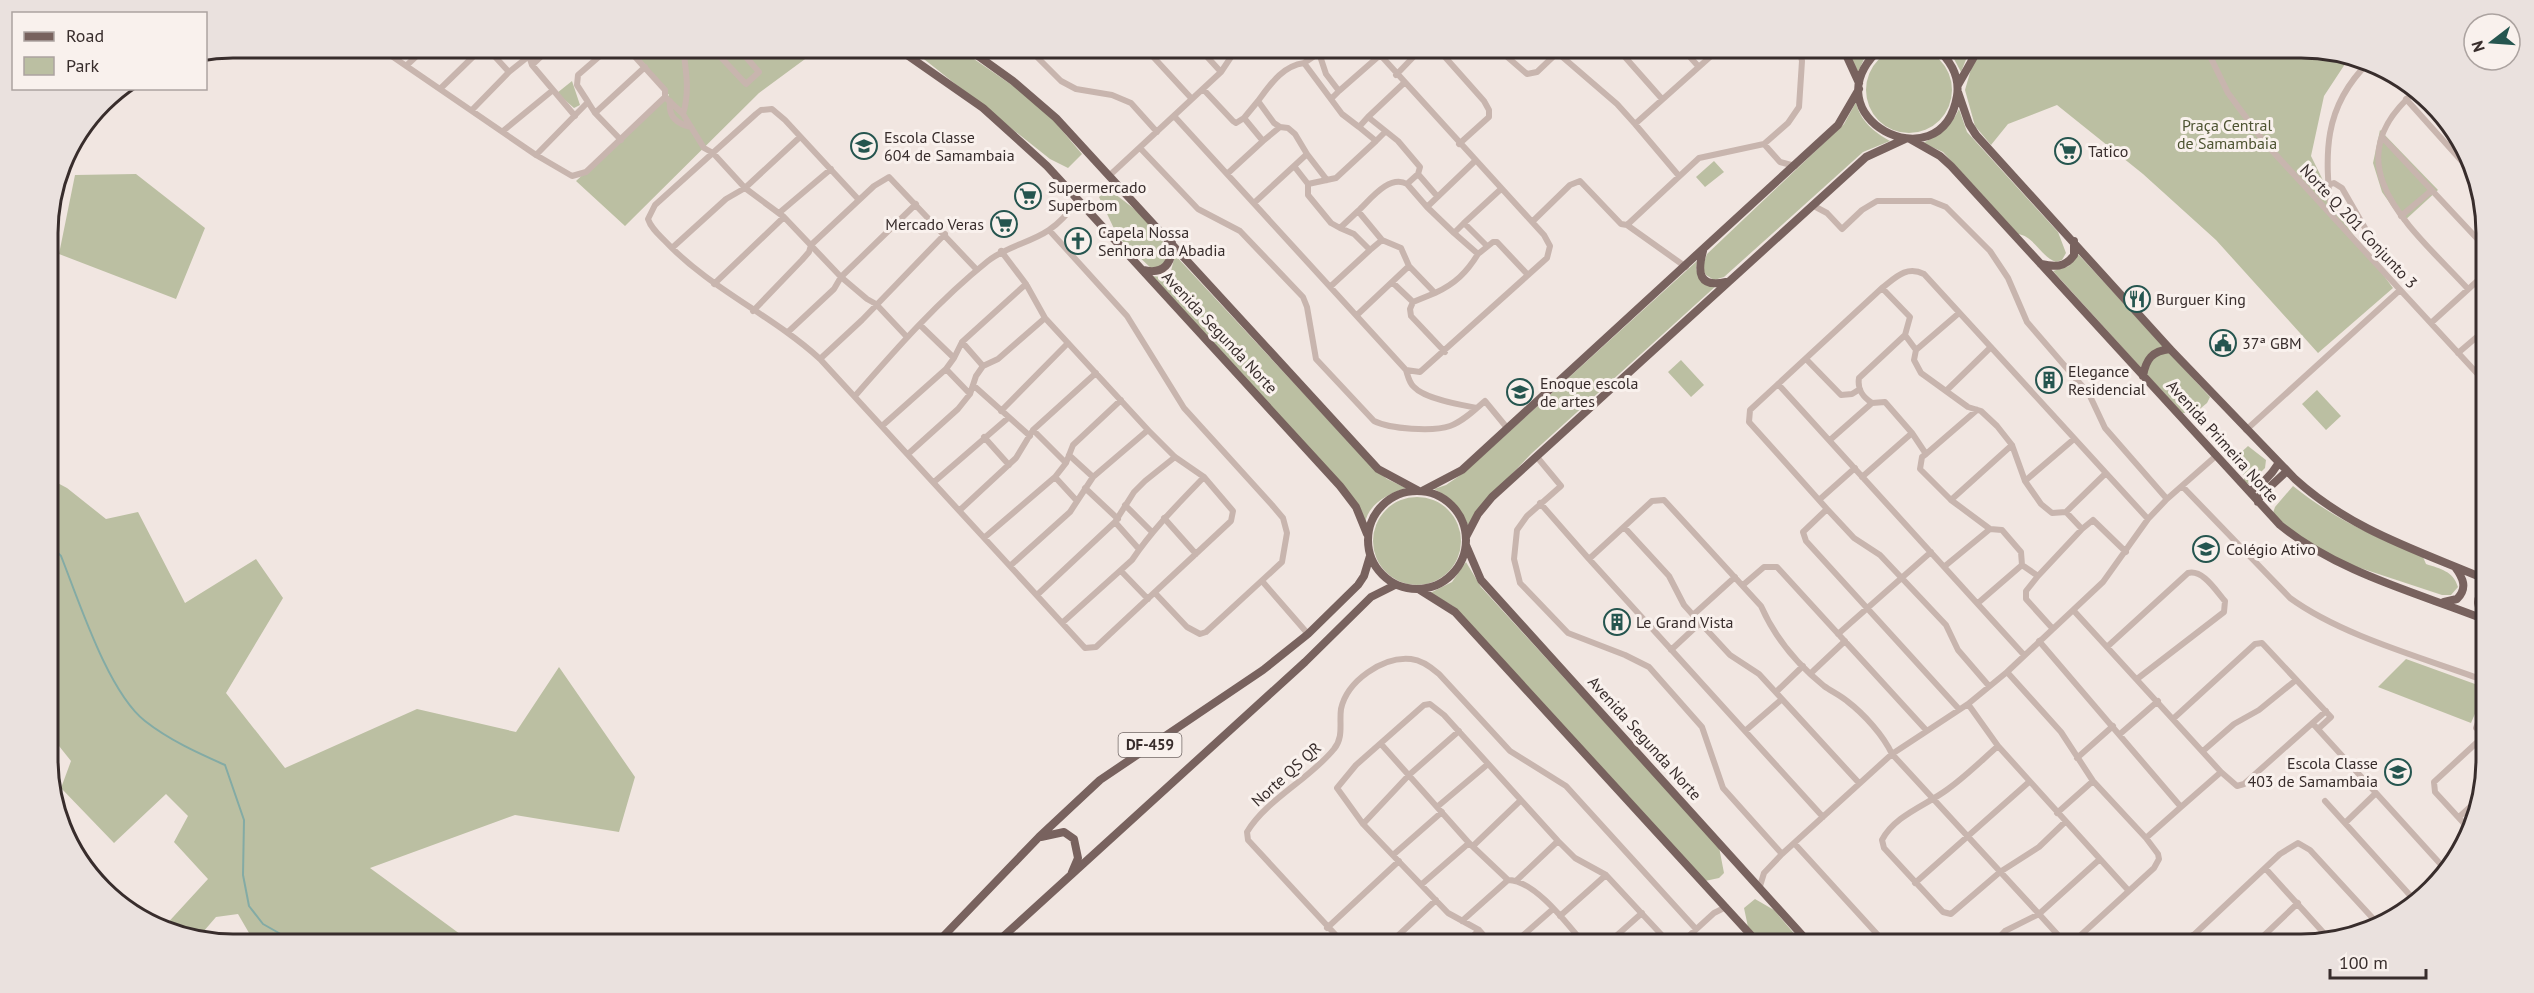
<svg xmlns="http://www.w3.org/2000/svg" width="2534" height="993" font-family="'PT Sans',sans-serif">
  <rect width="100%" height="100%" fill="#f1e6e1"/>
  <!-- green -->
  <path fill="#bbbfa2" d="M1866 90a43 43 0 1 1 86 0a43 43 0 1 1-86 0Z
    M632,48H820L759,93L625,226L576,181L669,95Z
    M910,48H958L1022,92L1054,121L1082,154L1068,168L1050,159Z
    M1846,48H1874L1865,57L1858,72Z
    M1944,48H1974L1967,57L1961,72L1954,59Z
    M1986,48H2300L2352,57L2347,61L2324,96L2311,156L2343,221L2393,288L2318,353L2216,240L2143,174L2057,105L2008,124L1991,145L1975,126L1965,90L1973,62Z
    M572,81L580,105L574,108L557,93Z
    M1856,102C1860,121 1874,132 1890,141L1863,152L1724,277L1714,280L1706,275L1702,268L1707,254L1844,124Z
    M1959,109L1967,132L2058,232L2066,253L2062,260L2056,262C2041,257 2034,236 2018,234L1943,152L1923,143C1939,134 1951,127 1959,109Z
    M2380,130L2438,190L2403,222L2382,192L2373,163Z
    M1714,161L1724,172L1705,187L1696,177Z
    M136,174L205,228L176,299L59,254L75,175Z
    M1108,189C1132,206 1158,226 1169,254L1166,263L1153,270L1118,237L1099,197Z
    M2078,254L2210,397L2207,403L2195,413H2182L2053,271L2069,266Z
    M1175,255L1368,463L1387,479L1406,488C1388,494 1369,503 1365,523L1359,507L1152,276L1161,277L1171,271Z
    M1697,261L1696,269L1701,279L1717,285L1532,453L1479,508L1469,528C1463,510 1451,498 1434,489L1446,485L1465,472Z
    M1681,360L1704,385L1691,397L1668,372Z
    M2317,390L2341,416L2326,430L2302,404Z
    M2248,446L2266,460L2265,468L2249,484L2244,482V476L2236,457Z
    M50,479L67,488L106,519L138,512L185,603L256,559L283,598L226,693L285,768L417,709L516,732L559,667L635,777L619,832L515,815L370,868L475,945H256L238,914L216,917L197,939L174,935L163,928L208,879L174,842L188,816L166,794L114,843L61,788L71,761L51,736Z
    M2293,486C2334,519 2375,537 2423,557L2426,564C2441,569 2453,571 2458,587L2451,595H2442L2333,559L2297,537L2273,513L2275,507Z
    M1373 541a44 44 0 1 1 88 0a44 44 0 1 1-88 0Z
    M1466,562L1481,587L1719,847L1724,873L1719,878L1705,881L1453,606L1430,593L1452,582Z
    M2406,659L2486,688L2471,723L2378,687Z
    M1755,899L1774,910L1804,945H1765L1748,927L1744,908Z"/>
  <g fill="none" stroke-linecap="round" stroke-linejoin="round">
    <!-- stream -->
    <path stroke="#83aba5" stroke-width="2" d="M50,545L61,556C79,601 108,692 145,721C169,740 198,753 225,765L244,820L243,875L249,906L263,924L300,945"/>
    <!-- minor -->
    <path stroke="#c8b5ae" stroke-width="6" d="M380,48L536,155L572,176L586,172L665,97V90L627,48
      M487,48L509,72
      M522,48L529,56L532,65L575,116
      M712,48L746,84L759,72L738,48
      M1028,48L1061,81L1076,89L1112,95L1131,103L1157,132
      M1145,48L1192,99
      M1199,48L1221,72
      M1437,48L1484,101L1489,110V117L1459,144
      M1497,48L1527,74L1537,72L1557,53
      M1552,48L1617,104L1635,124L1720,48
      M1617,48L1662,99
      M1682,48L1698,66
      M2206,48L2228,93L2265,143L2485,382
      M532,65L550,48
      M406,66L425,48
      M1396,75L1422,48
      M441,88L482,48
      M1203,89L1233,121L1236,123L1244,118
      M1339,91L1379,56
      M2416,91C2328,165 2414,230 2468,289
      M665,97L683,114L704,148L713,153L745,188L784,217L841,277L867,299L876,304L907,337
      M1331,99L1339,91L1326,74L1319,53L1304,63L1342,114L1359,127
      M2406,99L2467,167
      M670,101C668,117 677,124 691,127
      M1258,101C1270,85 1282,66 1304,63
      M588,102L577,85L578,75L609,48
      M472,110L509,72L529,56
      M595,113L645,67
      M683,114C690,91 686,71 683,48
      M1174,116L1406,370L1420,372L1547,258L1550,246L1544,235L1374,48
      M1368,117L1404,83
      M1635,124L1679,176
      M1280,127L1263,141L1244,118L1258,101L1274,123L1280,127L1288,128L1295,134L1307,154
      M503,131L553,90
      M1385,132L1376,141L1359,127L1368,117L1398,141L1420,167L1418,174
      M2382,137L2484,246
      M1764,144L1780,162L1795,166
      M1140,148L1198,209L1240,231L1303,297L1307,307L1316,359L1374,421C1390,429 1433,432 1450,426C1462,422 1475,410 1485,401L1508,429
      M536,155L588,102L595,113L621,140
      M1227,174L1263,141
      M1110,175L1221,72L1237,48
      M1327,180L1307,154L1294,166L1308,184L1336,178L1376,141
      M1308,184V195L1331,223L1340,228
      M2328,185L2334,183L2342,188L2365,228
      M1437,196L1418,174L1407,184L1427,207L1475,161
      M859,200L785,120L772,109L761,110L756,114L655,205L648,219C651,228 658,234 665,241C710,289 772,315 820,359L1085,648L1096,647L1231,521L1233,511L1204,477L1175,457L1148,430L1045,318L1026,284L1001,251
      M1254,203L1294,166
      M1812,205L1827,213L1842,229L1862,210L1877,201H1931L1946,207L1990,251L2008,278L2027,322L2089,394L2105,428L2167,499
      M1427,207L1454,233
      M1358,211C1370,200 1389,174 1407,184
      M779,213L831,169
      M2331,214C2325,154 2322,108 2369,62
      M2401,216L2432,190
      M1532,222L1570,185L1580,181L1621,224L1627,225L1699,158L1764,144L1788,123L1799,107L1802,61L1799,48
      M1464,223L1501,189
      M1627,225L1686,267
      M1049,230L1127,316L1184,408L1272,505L1283,518L1287,533L1282,562L1206,632L1200,634L1187,627L1155,593
      M1382,240L1370,250L1354,234L1340,228L1358,211L1382,240L1401,248L1409,266
      M1487,246L1464,223L1454,233L1478,254L1493,242H1497L1528,275
      M672,248L726,199L745,188L800,137
      M714,284L784,217
      M1331,286L1370,250
      M1882,288L1910,317L1905,335L1916,350L1914,360L1921,373L1968,407L1981,411L1997,426L2012,445L2025,481L2041,504L2052,513L2066,512L2082,529L2093,520L2126,552
      M1435,293C1455,284 1467,272 1478,254
      M1413,302L1392,282L1409,266L1435,293L1413,302L1410,309L1411,316L1445,352
      M753,311L802,260L809,252L811,245L874,186L889,177L977,270
      M1357,315L1392,282
      M2431,323L2485,274
      M920,325L954,358L962,342L1026,284
      M788,332L834,289L841,277L916,204
      M962,342L983,366
      M1916,350L1959,313
      M2458,353L2485,330
      M820,359L862,320L945,234
      M1806,359L1841,395L1852,394L1860,389
      M946,369L970,394
      M1406,370C1408,376 1409,383 1414,387C1425,399 1461,405 1477,408
      M1778,384L2024,655
      M973,385L1030,436
      M1947,390L1991,347
      M855,396C896,349 939,300 988,261C1007,246 1030,243 1049,230C1061,222 1070,211 1078,200
      M1872,403C1863,397 1857,390 1859,378L1905,335
      M1001,411L1068,343
      M882,426L946,369L954,358
      M1033,430L1066,463
      M2246,430L2400,290
      M984,437L1009,465
      M1830,440L1872,403L1885,402L1912,433L1926,454L1922,457L1920,469L1951,500
      M908,454L958,409L970,394L976,376L983,366L998,359L1045,318
      M1926,454L1977,410
      M1069,455L1093,477
      M1537,457L1561,486L1527,516L1517,530L1514,559L1520,583L1568,633L1625,655L1649,667L1702,727L1723,788L1782,854
      M1055,477L1077,501
      M1862,477L1912,433
      M2025,481L2074,439
      M934,482L1008,418
      M2182,486L2290,598C2342,636 2424,658 2486,681
      M1085,488L1118,519
      M1819,500L1855,468
      M1540,503L1589,559
      M1125,505L1152,532
      M1827,509L1854,538L1880,555L1946,625L1958,650L1989,686
      M960,510L1016,458L1033,430L1096,373
      M2066,512L2106,473
      M1164,518L1196,554
      M1115,522L1138,548
      M1624,527L1669,576L1684,605L1693,615L1735,577
      M1990,529L1951,500L2012,445
      M985,537L1055,477L1066,463L1073,445L1121,400
      M2022,565L2038,576L2082,529
      M1010,566L1070,512L1093,477L1148,430
      M1945,566L1990,529L2002,530L2021,552L2022,565L1978,603
      M1121,571L1148,599
      M2038,576L2026,591V599L2053,629
      M1262,581L1308,634
      M1743,585L1764,567H1777L1926,730
      M1037,595L1115,522L1134,492L1145,481L1175,457
      M2074,611L2221,772L2237,786L2244,784L2326,711
      M1693,615L1730,655L1759,674L1859,783
      M1062,623L1132,560C1153,529 1178,504 1204,477
      M1838,634L1931,552
      M2039,641L2181,807L2221,772
      M2107,647L2188,573C2203,569 2216,591 2225,601L2224,612L2137,679
      M1671,650L1700,623
      M2007,672L2061,732L2093,781L2146,838
      M1810,674L1845,641
      M1776,692L1803,666
      M2486,701L2476,728L2486,734
      M1968,704L1998,746L2128,890
      M1958,708L1806,541L1803,532L1827,509L1749,422L1750,410L1882,288C1895,278 1906,265 1924,274L2148,519
      M2174,718L2255,644L2262,643L2331,717L2318,729
      M2315,726L2376,793
      M1745,731L1782,699
      M2120,734L2158,701
      M1381,744L1469,843L1508,880C1535,880 1568,925 1585,945
      M1998,746C1981,761 1966,776 1948,789C1927,805 1895,815 1882,840L1884,848L1943,912L1951,914L2000,872L2039,847L2065,822
      M2203,751L2234,724L2259,710L2296,680
      M2077,758L2113,726
      M2325,801L2417,903
      M1437,807L1488,764
      M2057,813L2093,781
      M1823,817L1589,559L1652,501L1664,500L1761,606C1775,638 1797,664 1824,686C1831,691 1840,695 1847,701C1864,714 1883,735 1892,754L2039,914L2005,931L1992,945
      M2459,817L2480,798
      M2345,823L2376,793L2444,868L2455,858
      M1363,824L1409,775L1459,731
      M2470,830L2435,792L2434,782L2486,734
      M1794,843L1887,945
      M1473,846L1520,801
      M1393,855L1442,812
      M2265,868L2331,941
      M1517,880L1558,841
      M1915,883L2029,782
      M1422,884L1469,843
      M1760,886L1764,873L1782,854L1892,754L1968,704L2007,672L2103,582L2148,519L2167,499L2217,455
      M2413,899L2444,868
      M1560,916L1606,875
      M1462,921L1508,880
      M1327,928L1399,861
      M2193,935L2202,945
      M1345,945L1248,840L1247,832C1266,800 1311,778 1334,749C1344,737 1339,723 1341,709C1347,681 1383,656 1411,659C1422,660 1431,667 1439,674L1510,751L1566,786L1696,929
      M1388,945L1436,900
      M1464,945L1479,930
      M1492,945L1479,930L1448,913L1363,824L1337,788L1356,765L1424,705L1430,704L1444,715L1558,841L1575,858L1606,875L1671,945
      M1512,945L1553,909
      M1606,945L1642,913
      M1679,945L1714,913L1726,907
      M2067,945L2039,914L2100,859
      M2070,945L2154,868L2159,859L2158,854L2146,838L2181,807
      M2183,945L2280,854L2298,843L2310,850L2379,925
      M2254,945L2298,903"/>
    <!-- major -->
    <path stroke="#78625e" stroke-width="8" d="M897,48L983,108L1047,166L1340,486L1356,507L1367,534
      M967,48L1013,81L1056,118L1378,469L1419,491
      M1843,48L1859,83
      M1881,48C1805,116 1942,186 1957,96C1960,76 1950,60 1936,48
      M1958,85L1979,48
      M1958,92L1969,124L1976,135L2170,349L2295,479C2351,530 2417,550 2485,579
      M1910,139L1940,156L1951,166L2280,525C2339,573 2415,592 2486,620
      M1703,251C1697,273 1699,288 1726,282
      M2041,264C2054,267 2065,268 2074,255V241
      M1143,270C1164,275 1173,263 1172,243
      M2143,376C2146,359 2152,351 2170,349
      M1368 540a49 49 0 1 1 98 0a49 49 0 1 1-98 0Z
      M1422,491L1462,470L1838,125L1859,89
      M2249,491C2260,487 2272,474 2278,464
      M2258,502L2260,496L2286,472
      M1466,537L1478,514L1492,497L1866,157L1905,139
      M1466,545L1481,580L1811,945
      M1420,590L1455,612L1760,945
      M2444,602L2457,599C2468,588 2463,578 2455,567
      M2485,619C2478,608 2474,599 2485,589
      M1041,837L1064,832L1074,839L1078,858L1072,872
      M935,945L1039,837L1100,780L1263,670L1308,634L1358,585L1364,576L1370,556
      M994,945L1305,662L1371,597L1395,585"/>
  </g>
  <!-- icons -->
  <defs>
    <symbol id="school-ring" viewBox="-11 -11 22 22"><circle r="9.5" fill="#f9f1ed" stroke="#25554f" stroke-width="1.5"/><path d="M0-5L7-2L0 1L-7-2ZM-4 1L0 2.5L4 1V4Q0 6-4 4Z" fill="#25554f"/></symbol>
    <symbol id="supermarket-ring" viewBox="-11 -11 22 22"><circle r="9.5" fill="#f9f1ed" stroke="#25554f" stroke-width="1.5"/><path d="M-6-5.5h2.5l.6 2H6L4.5 2H-2.5L-4.4-4H-6ZM-1.5 3.2a1.3 1.3 0 1 0 .1 0ZM3 3.2a1.3 1.3 0 1 0 .1 0Z" fill="#25554f"/></symbol>
    <symbol id="church-ring" viewBox="-11 -11 22 22"><circle r="9.5" fill="#f9f1ed" stroke="#25554f" stroke-width="1.5"/><path d="M-1.2-6h2.4v3.5h3.3v2.4h-3.3V6h-2.4V-.1h-3.3v-2.4h3.3Z" fill="#25554f"/></symbol>
    <symbol id="restaurant-ring" viewBox="-11 -11 22 22"><circle r="9.5" fill="#f9f1ed" stroke="#25554f" stroke-width="1.5"/><path d="M-5-6h1v4h1v-4h1v4h1v-4h1v5L-1.5 .5V6h-2V.5L-5-1ZM5-6V6H3V1.5H1.5Q1.5-4 5-6Z" fill="#25554f"/></symbol>
    <symbol id="civic-ring" viewBox="-11 -11 22 22"><circle r="9.5" fill="#f9f1ed" stroke="#25554f" stroke-width="1.5"/><path d="M-.6-6.5H3V-4.5H.6V-3L4-1V1h2V6H-6V1h2V-1L-.6-3ZM-1.2 2.5V6h2.4V2.5Z" fill="#25554f"/></symbol>
    <symbol id="building-ring" viewBox="-11 -11 22 22"><circle r="9.5" fill="#f9f1ed" stroke="#25554f" stroke-width="1.5"/><path d="M-4-6H4V6H1V3H-1V6H-4ZM-2.5-4.3h1.7v1.8h-1.7ZM.8-4.3h1.7v1.8H.8ZM-2.5-1h1.7V.8h-1.7ZM.8-1h1.7V.8H.8Z" fill="#25554f"/></symbol>
  </defs>
  <g fill-rule="evenodd">
    <use href="#school-ring" x="849" y="131" width="30" height="30"/>
    <use href="#supermarket-ring" x="2053" y="136" width="30" height="30"/>
    <use href="#supermarket-ring" x="1013" y="181" width="30" height="30"/>
    <use href="#supermarket-ring" x="989" y="209" width="30" height="30"/>
    <use href="#church-ring" x="1063" y="226" width="30" height="30"/>
    <use href="#restaurant-ring" x="2122" y="284" width="30" height="30"/>
    <use href="#civic-ring" x="2208" y="328" width="30" height="30"/>
    <use href="#building-ring" x="2034" y="365" width="30" height="30"/>
    <use href="#school-ring" x="1505" y="377" width="30" height="30"/>
    <use href="#school-ring" x="2191" y="534" width="30" height="30"/>
    <use href="#building-ring" x="1602" y="607" width="30" height="30"/>
    <use href="#school-ring" x="2383" y="757" width="30" height="30"/>
  </g>
  <g text-anchor="middle" stroke-width="6" stroke-linejoin="round" paint-order="stroke">
    <!-- shield labels -->
    <rect fill="#f9f1ed" stroke="#726866" stroke-width="1.5" x="1118.5" y="733" width="63" height="24" rx="4.5"/>
    <g font-size="15" font-weight="bold" fill="#382d2c">
      <text x="1150" y="750">DF-459</text>
    </g>
    <!-- park labels -->
    <g font-size="16" fill="#4e5432" stroke="#f9f1ed">
      <text x="2227" y="131">Praça Central<tspan x="2227" dy="18">de Samambaia</tspan></text>
    </g>
    <!-- poi labels -->
    <g font-size="16" fill="#382d2c" stroke="#f9f1ed" text-anchor="start">
      <text x="884" y="143">Escola Classe<tspan x="884" dy="18">604 de Samambaia</tspan></text>
      <text x="2088" y="157">Tatico</text>
      <text x="1048" y="193">Supermercado<tspan x="1048" dy="18">Superbom</tspan></text>
      <text x="984" y="230" text-anchor="end">Mercado Veras</text>
      <text x="1098" y="238">Capela Nossa<tspan x="1098" dy="18">Senhora da Abadia</tspan></text>
      <text x="2156" y="305">Burguer King</text>
      <text x="2242" y="349">37ª GBM</text>
      <text x="2068" y="377">Elegance<tspan x="2068" dy="18">Residencial</tspan></text>
      <text x="1540" y="389">Enoque escola<tspan x="1540" dy="18">de artes</tspan></text>
      <text x="2226" y="555">Colégio Ativo</text>
      <text x="1636" y="628">Le Grand Vista</text>
      <text x="2378" y="769" text-anchor="end">Escola Classe<tspan x="2378" dy="18">403 de Samambaia</tspan></text>
    </g>
    <!-- street labels -->
    <g font-size="16" fill="#382d2c" stroke="#f9f1ed">
      <text transform="translate(2359 226) rotate(47)" y="6">Norte Q 201 Conjunto 3</text>
      <text transform="translate(1220 332) rotate(47)" y="6">Avenida Segunda Norte</text>
      <text transform="translate(2223 441) rotate(48)" y="6">Avenida Primeira Norte</text>
      <text transform="translate(1645 738) rotate(48)" y="6">Avenida Segunda Norte</text>
      <text transform="translate(1286 774) rotate(-42)" y="6">Norte QS QR</text>
    </g>
  </g>
  <!-- crop -->
  <path d="M0 0H2534V993H0ZM233 58H2301A175 175 0 0 1 2476 233V759A175 175 0 0 1 2301 934H233A175 175 0 0 1 58 759V233A175 175 0 0 1 233 58Z" fill="#eae1de" fill-rule="evenodd"/>
  <path fill="none" stroke="#382d2c" stroke-width="3" d="M233 58H2301A175 175 0 0 1 2476 233V759A175 175 0 0 1 2301 934H233A175 175 0 0 1 58 759V233A175 175 0 0 1 233 58Z"/>
  <!-- legend -->
  <rect x="12" y="12" width="195" height="78" fill="#f9f1ed" stroke="#aca3a0" stroke-width="1.5"/>
  <rect x="24" y="32" width="30" height="9" fill="#78625e" stroke="#aca3a0" stroke-width="1.5"/>
  <text x="66" y="42" font-size="18" fill="#382d2c">Road</text>
  <rect x="24" y="57" width="30" height="18" fill="#bbbfa2" stroke="#aca3a0" stroke-width="1.5"/>
  <text x="66" y="72" font-size="18" fill="#382d2c">Park</text>
  <!-- north arrow -->
  <g transform="translate(2492 42) rotate(253)"><circle r="28" fill="#f9f1ed" stroke="#aca3a0" stroke-width="1.5"/>
  <path d="M0-4.5L10 22L0 15L-10 22Z" fill="#25554f"/>
  <text y="-9" font-size="16" font-weight="bold" text-anchor="middle" fill="#382d2c">N</text>
  </g>
  <!-- scale -->
  <path d="M2330 969v9h96v-9" fill="none" stroke="#382d2c" stroke-width="3"/>
  <text x="2339" y="969" font-size="18" fill="#382d2c" stroke="#f9f1ed" stroke-width="4.5" paint-order="stroke">100 m</text>
</svg>
